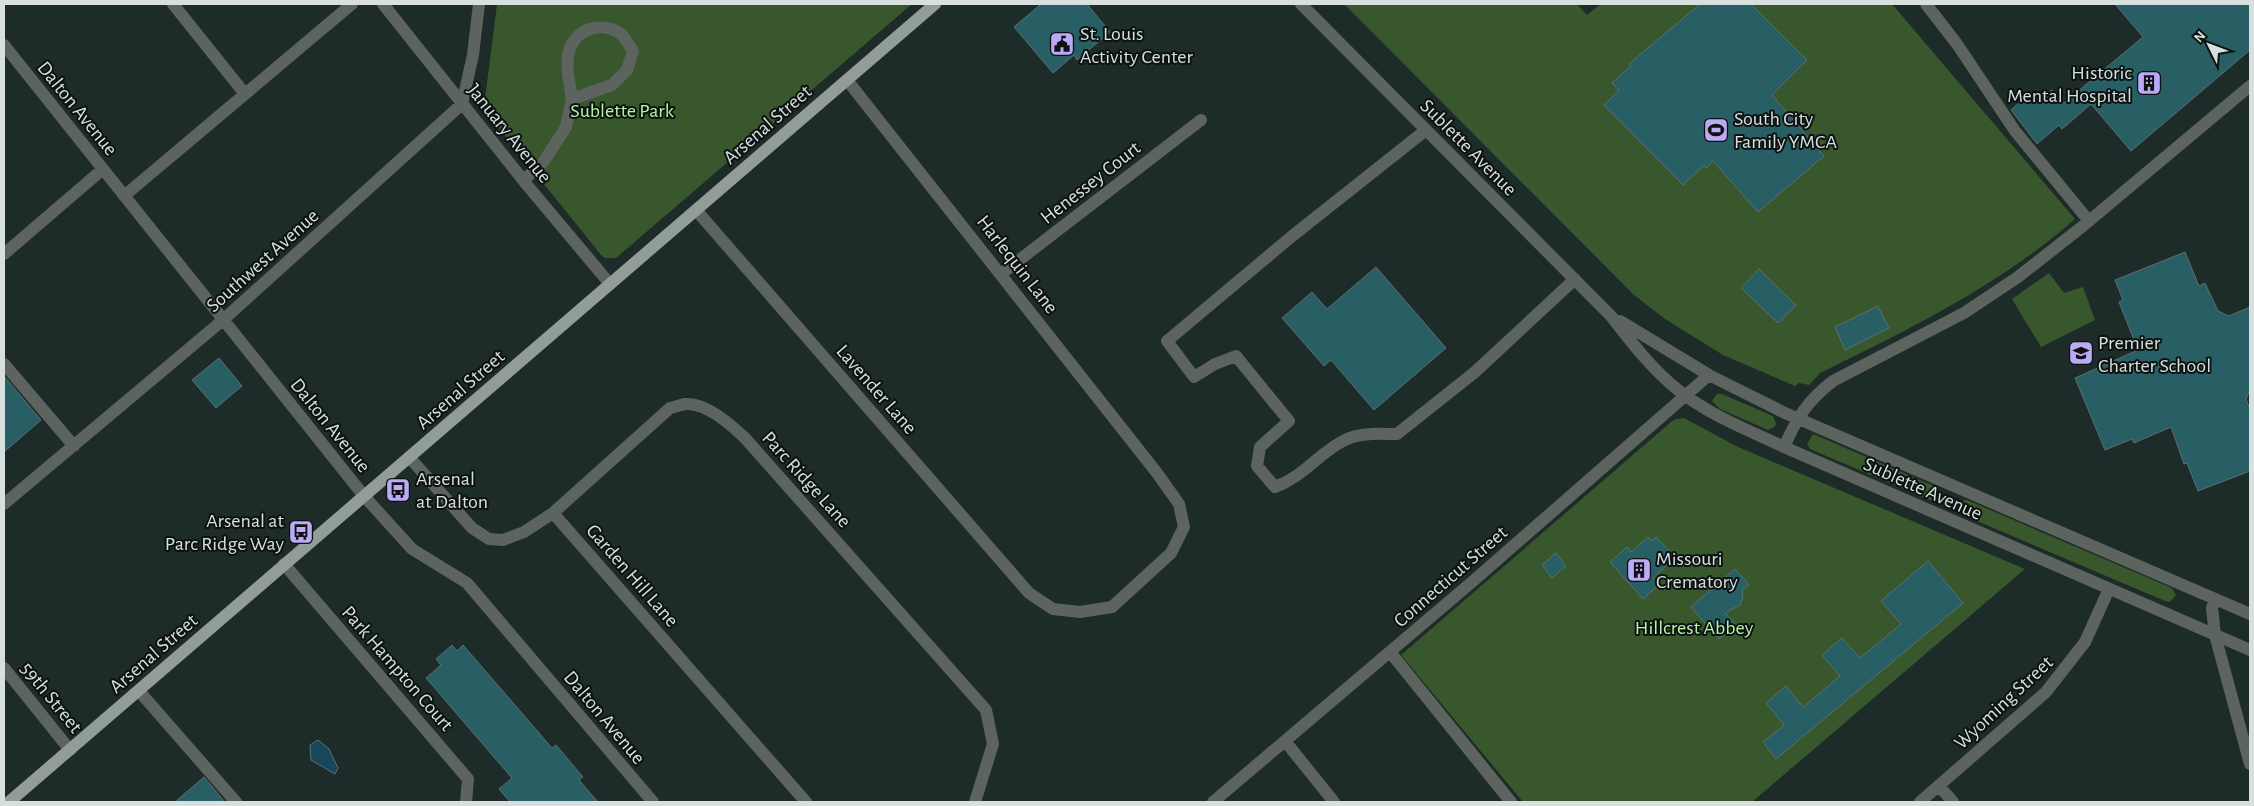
<svg xmlns="http://www.w3.org/2000/svg" width="2254" height="806" font-family="'Alegreya Sans',sans-serif">
  <rect width="100%" height="100%" fill="#1d2b29"/>
  <!-- green -->
  <path fill="#38572d" d="M497,4H912L616,258H605L601,255L486,112L484,107Z
    M1344,4H1577L1587,15L1601,4H1892L2075,219C2000,285 1910,329 1820,373L1809,385L1799,383L1795,386L1723,355L1665,319L1634,295Z
    M2049,273L2064,293L2083,287L2095,320L2041,347L2012,299Z
    M1717,394H1722L1773,416L1776,424L1774,427L1768,430L1720,409L1712,401Z
    M1684,418L1738,447L2025,569L1752,802H1523L1401,655L1671,422L1676,419Z
    M1813,434L1934,486L1939,494L1931,500L1927,499L1810,449L1807,444Z
    M1967,500L2172,588L2176,595L2170,602L2165,601L1963,515L1959,511L1958,505L1961,501Z"/>
  <!-- water -->
  <path fill="#18475a" stroke="#517582" d="M318,740L329,749L338,768L335,774L311,760L310,745Z"/>
  <!-- building -->
  <path fill="#275f65" stroke="#5e6e70" d="M1041,4H1087L1110,32L1077,60L1074,55L1053,73L1014,27Z
    M1700,4H1751L1807,60L1772,95L1824,156L1758,212L1713,161L1706,168L1704,165L1683,185L1604,105L1619,90L1612,83L1631,66L1629,64Z
    M2115,4H2250V50L2131,151L2091,104L2062,129L2059,125L2037,144L2011,110L2031,92L2039,101L2052,90L2064,103L2143,37Z
    M2185,252L2199,286L2205,283L2218,311L2229,316L2250,307V390L2246,399L2250,409V471L2198,491L2187,463L2184,464L2171,427L2134,443L2132,439L2105,450L2075,378L2138,350L2119,302L2123,300L2115,280Z
    M1376,267L1446,348L1374,410L1331,360L1324,366L1282,318L1312,292L1327,309Z
    M1759,269L1796,305L1778,323L1741,288Z
    M1878,306L1889,328L1845,350L1835,327Z
    M219,358L242,386L216,408L192,380Z
    M4,376L41,420L4,452Z
    M1648,537L1652,541L1656,537L1672,554L1666,559L1669,563L1653,578L1659,585L1643,599L1610,562L1627,547L1631,552Z
    M1556,553L1566,566L1552,578L1542,565Z
    M1928,561L1963,603L1776,759L1763,742L1784,725L1766,703L1786,686L1803,707L1840,676L1822,655L1842,638L1860,658L1901,624L1881,601Z
    M1735,569L1749,585L1742,590L1743,597L1740,605L1725,613L1735,624L1719,639L1691,607Z
    M452,645L457,651L463,645L552,748L556,745L583,777L579,780L598,802H510L499,789L512,778L426,678L441,665L436,659Z
    M204,777L225,802H175Z"/>
  <g fill="none" stroke-linecap="round" stroke-linejoin="round">
    <!-- minor -->
    <path stroke="#5d635f" stroke-width="12" d="M173,4L245,94
      M383,4L527,185L610,284
      M1301,4L1611,316C1631,342 1652,369 1678,390C1709,415 1748,430 1784,447L2250,650
      M1926,4L1957,44L2015,131L2089,221
      M4,45L364,496L412,549L467,583L653,802
      M1426,130L1291,237L1167,341L1194,377L1215,364L1236,356L1289,421L1260,447L1257,466L1275,487C1303,477 1318,454 1343,441C1360,432 1379,434 1397,434L1475,372L1575,279
      M524,180L544,161L566,127L572,99L612,85L627,70L633,51C629,46 626,39 622,35C605,21 578,27 570,48C564,64 570,83 572,99
      M124,196L352,4
      M696,210L1029,593L1053,609L1080,612L1112,607L1171,553L1184,527L1179,504L1157,473L847,80
      M4,254L103,169
      M1001,274L1201,120
      M1620,321L1709,375L1785,413L2250,614
      M4,364L74,446
      M1784,447C1797,418 1807,401 1833,381L1964,313L2018,277L2083,226L2250,86
      M409,457L472,528L489,539L503,540L524,532L553,513L670,408C675,407 680,405 685,404C706,402 731,425 745,438L986,710L993,744L975,802
      M4,504L223,320L462,104L473,55L479,4
      M553,513L806,802
      M284,564L468,779L466,802
      M2215,599L2212,608L2215,635L2250,764
      M1390,652L1511,802
      M4,668L70,750
      M139,691L236,802
      M1285,741L1334,802
      M1939,786L1953,802
      M1213,802L1472,582L1709,375
      M1920,802L2046,692L2085,642L2109,589"/>
    <!-- major -->
    <path stroke="#919d96" stroke-width="12" d="M9,802L935,4"/>
  </g>
  <!-- icons -->
  <defs>
    <symbol id="civic-square" viewBox="-11 -11 22 22"><rect x="-9" y="-9" width="18" height="18" rx="4" fill="#bbaaf6" stroke="#0c1211"/><path d="M-.6-6.5H3V-4.5H.6V-3L4-1V1h2V6H-6V1h2V-1L-.6-3ZM-1.2 2.5V6h2.4V2.5Z" fill="#111"/></symbol>
    <symbol id="building-square" viewBox="-11 -11 22 22"><rect x="-9" y="-9" width="18" height="18" rx="4" fill="#bbaaf6" stroke="#0c1211"/><path d="M-4-6H4V6H1V3H-1V6H-4ZM-2.5-4.3h1.7v1.8h-1.7ZM.8-4.3h1.7v1.8H.8ZM-2.5-1h1.7V.8h-1.7ZM.8-1h1.7V.8H.8Z" fill="#111"/></symbol>
    <symbol id="stadium-square" viewBox="-11 -11 22 22"><rect x="-9" y="-9" width="18" height="18" rx="4" fill="#bbaaf6" stroke="#0c1211"/><path d="M0-5a6.5 5 0 1 0 0 10a6.5 5 0 1 0 0-10ZM-3.5-1.8h7v3.6h-7Z" fill="#111"/></symbol>
    <symbol id="school-square" viewBox="-11 -11 22 22"><rect x="-9" y="-9" width="18" height="18" rx="4" fill="#bbaaf6" stroke="#0c1211"/><path d="M0-5L7-2L0 1L-7-2ZM-4 1L0 2.5L4 1V4Q0 6-4 4Z" fill="#111"/></symbol>
    <symbol id="bus-square" viewBox="-11 -11 22 22"><rect x="-9" y="-9" width="18" height="18" rx="4" fill="#bbaaf6" stroke="#0c1211"/><path d="M-5-6H5V4H4V6H2V4H-2V6H-4V4H-5ZM-3.5-4V0h7V-4ZM-3.5 1.2v1.5H-2V1.2ZM2 1.2v1.5H3.5V1.2Z" fill="#111"/></symbol>
  </defs>
  <g fill-rule="evenodd">
    <use href="#civic-square" x="1048" y="30" width="28" height="28"/>
    <use href="#building-square" x="2135" y="69" width="28" height="28"/>
    <use href="#stadium-square" x="1702" y="116" width="28" height="28"/>
    <use href="#school-square" x="2067" y="339" width="28" height="28"/>
    <use href="#bus-square" x="384" y="476" width="28" height="28"/>
    <use href="#bus-square" x="287" y="518" width="28" height="28"/>
    <use href="#building-square" x="1625" y="556" width="28" height="28"/>
  </g>
  <g text-anchor="middle" stroke-width="4" stroke-linejoin="round" paint-order="stroke">
    <!-- poi labels -->
    <g font-size="20" fill="#d7e0de" stroke="#0c1211" text-anchor="start">
      <text x="1080" y="40">St. Louis<tspan x="1080" dy="23">Activity Center</tspan></text>
      <text x="2132" y="79" text-anchor="end">Historic<tspan x="2132" dy="23">Mental Hospital</tspan></text>
      <text x="1734" y="125">South City<tspan x="1734" dy="23">Family YMCA</tspan></text>
      <text x="2098" y="349">Premier<tspan x="2098" dy="23">Charter School</tspan></text>
      <text x="416" y="485">Arsenal<tspan x="416" dy="23">at Dalton</tspan></text>
      <text x="284" y="527" text-anchor="end">Arsenal at<tspan x="284" dy="23">Parc Ridge Way</tspan></text>
      <text x="1656" y="565">Missouri<tspan x="1656" dy="23">Crematory</tspan></text>
    </g>
    <!-- street labels -->
    <g font-size="20" fill="#d7e0de" stroke="#0c1211">
      <text transform="translate(78 108) rotate(51)" y="7">Dalton Avenue</text>
      <text transform="translate(767 124) rotate(-41)" y="7">Arsenal Street</text>
      <text transform="translate(510 133) rotate(51)" y="7">January Avenue</text>
      <text transform="translate(1469 147) rotate(45)" y="7">Sublette Avenue</text>
      <text transform="translate(1090 182) rotate(-38)" y="7">Henessey Court</text>
      <text transform="translate(262 260) rotate(-42)" y="7">Southwest Avenue</text>
      <text transform="translate(1018 264) rotate(52)" y="7">Harlequin Lane</text>
      <text transform="translate(460 389) rotate(-41)" y="7">Arsenal Street</text>
      <text transform="translate(877 389) rotate(49)" y="7">Lavender Lane</text>
      <text transform="translate(331 425) rotate(51)" y="7">Dalton Avenue</text>
      <text transform="translate(807 479) rotate(48)" y="7">Parc Ridge Lane</text>
      <text transform="translate(1923 488) rotate(24)" y="7">Sublette Avenue</text>
      <text transform="translate(633 575) rotate(49)" y="7">Garden Hill Lane</text>
      <text transform="translate(1450 576) rotate(-41)" y="7">Connecticut Street</text>
      <text transform="translate(153 653) rotate(-41)" y="7">Arsenal Street</text>
      <text transform="translate(398 668) rotate(49)" y="7">Park Hampton Court</text>
      <text transform="translate(52 697) rotate(51)" y="7">59th Street</text>
      <text transform="translate(2003 702) rotate(-43)" y="7">Wyoming Street</text>
      <text transform="translate(605 717) rotate(50)" y="7">Dalton Avenue</text>
    </g>
    <!-- park labels -->
    <g font-size="20" fill="#b7f6a2" stroke="#0c1211">
      <text x="622" y="117">Sublette Park</text>
      <text x="1694" y="634">Hillcrest Abbey</text>
    </g>
  </g>
  <!-- border -->
  <rect width="2254" height="806" fill="none" stroke="#d7e0de" stroke-width="10"/>
  <!-- north arrow -->
  <g transform="translate(2209 45) rotate(312)" stroke="#0c1211" stroke-width="4" paint-order="stroke">
  <path d="M0-4L9 19L0 12L-9 19Z" fill="#d7e0de"/>
  <text y="-8" font-size="14" font-weight="bold" text-anchor="middle" fill="#d7e0de">N</text>
  </g>
</svg>
